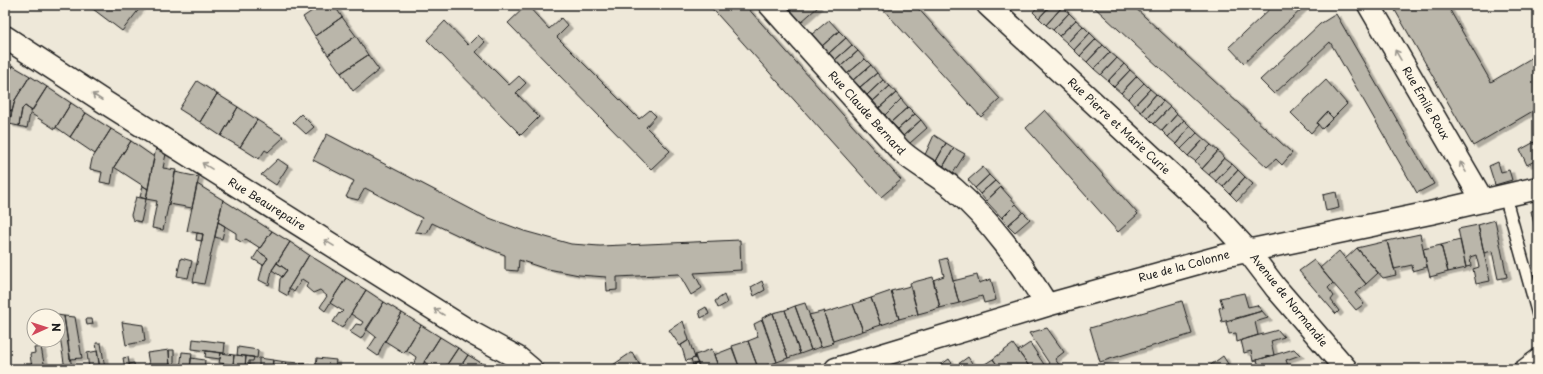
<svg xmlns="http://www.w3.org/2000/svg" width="1543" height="374" font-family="'Playpen Sans',sans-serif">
  <defs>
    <filter id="shadow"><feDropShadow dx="4.5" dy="2.5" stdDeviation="0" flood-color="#0004"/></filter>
  </defs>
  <rect width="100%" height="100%" fill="#eee8d9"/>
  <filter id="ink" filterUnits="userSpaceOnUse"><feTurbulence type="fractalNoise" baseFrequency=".025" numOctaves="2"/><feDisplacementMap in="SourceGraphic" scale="8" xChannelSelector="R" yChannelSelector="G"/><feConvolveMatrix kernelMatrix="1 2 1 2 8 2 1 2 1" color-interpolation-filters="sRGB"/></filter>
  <g filter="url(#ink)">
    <!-- building -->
    <path fill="#bab6aa" stroke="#1c1c1c" filter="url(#shadow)" d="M90,5H136L140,8L122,31L89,6Z
      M321,5H334L342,17L315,36L303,17Z
      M527,5L549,29L561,18L568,26L557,37L639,119L650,110L656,116L646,127L670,151L651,169L508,23Z
      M709,5H745L901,180L881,197Z
      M790,5H816L818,7L801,22L788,7Z
      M879,5H915L1000,99L981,117Z
      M1039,5H1051L1039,18L1033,12Z
      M1051,5H1060L1062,7L1046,25L1039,18Z
      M1092,5H1132L1292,153L1282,165L1276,159L1267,167Z
      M1274,5H1306L1244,63L1229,47Z
      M1392,5H1447L1491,82L1538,54V108L1473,146Z
      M1062,7L1069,13L1053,30L1046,25Z
      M1069,13L1076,20L1059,36L1053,30Z
      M1336,14L1434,184L1417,193L1330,42L1274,94L1260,80L1320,24Z
      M342,17L356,36L328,55L315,36Z
      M829,20L839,31L822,46L812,34Z
      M1076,20L1083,26L1067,43L1059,36Z
      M445,21L468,45L478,35L485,42L476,52L509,85L519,76L526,83L516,93L539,117L521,135L427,40Z
      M1083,26L1090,33L1074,50L1067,43Z
      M839,31L846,38L829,53L822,46Z
      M1090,33L1096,39L1080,56L1074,50Z
      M356,36L368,55L341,73L328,55Z
      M846,38L852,45L835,60L829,53Z
      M1096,39L1103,45L1087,62L1080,56Z
      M852,45L858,51L841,66L835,60Z
      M1103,45L1110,52L1094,69L1087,62Z
      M858,51L865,59L847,74L841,66Z
      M1110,52L1117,58L1101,75L1094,69Z
      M368,55L379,70L353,91L341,73Z
      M1117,58L1124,64L1108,81L1101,75Z
      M865,59L871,65L853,80L847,74Z
      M5,61L13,66L5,78Z
      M1124,64L1130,70L1114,87L1108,81Z
      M871,65L877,73L860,87L853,80Z
      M13,66L30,76L15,100L12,111L5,109V78Z
      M1130,70L1137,76L1121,93L1114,87Z
      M877,73L883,80L867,95L860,87Z
      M30,76L47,87L32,111L25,106L22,109L19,126L9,124L15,100Z
      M1137,76L1144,83L1128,99L1121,93Z
      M883,80L890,86L873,101L867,95Z
      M1326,80L1347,104L1333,118L1327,112L1317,123L1318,125L1311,133L1291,113Z
      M197,81L217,94L200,122L179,109Z
      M1144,83L1150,89L1134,106L1128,99Z
      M890,86L896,93L879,108L873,101Z
      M47,87L71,103L55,129L30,113Z
      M1150,89L1156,94L1141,112L1134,106Z
      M896,93L901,99L885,115L879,108Z
      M217,94L238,107L221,136L200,122Z
      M1156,94L1163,101L1148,118L1141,112Z
      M901,99L908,107L891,122L885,115Z
      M1163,101L1170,107L1154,124L1148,118Z
      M71,103L86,113L70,137L56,127Z
      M25,106L32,111L30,114L27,128L19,126L22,109Z
      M238,107L257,120L240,147L221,136Z
      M908,107L915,114L898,129L891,122Z
      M1170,107L1177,114L1162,131L1154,124Z
      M5,109L12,111L10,120L5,119Z
      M1045,110L1138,214L1118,232L1026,128Z
      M1327,112L1333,118L1322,129L1317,123Z
      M86,113L111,129L95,154L70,137Z
      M301,114L314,127L306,134L293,122Z
      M915,114L921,120L903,136L898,129Z
      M1177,114L1184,120L1168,137L1162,131Z
      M257,120L284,137L268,152L265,150L259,159L240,147Z
      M921,120L927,128L910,143L903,136Z
      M1184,120L1190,126L1176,144L1168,137Z
      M1190,126L1197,133L1181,149L1176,144Z
      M111,129L131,141L114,167L111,184L100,182L102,172L90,169L92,159Z
      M1197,133L1204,139L1188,156L1181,149Z
      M327,134L484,216L524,231L571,244L600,246L740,240L741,270L694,273L702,288L691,295L679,274L617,277V290L607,291L606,277L579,275L543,268L519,260L518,271L505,270V255L472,242L432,223L427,233L415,232L422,218L365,188L358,200L346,197L354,181L313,160Z
      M934,135L946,143L935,163L924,157Z
      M1204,139L1211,145L1195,161L1188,156Z
      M1538,140V159L1527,165L1520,150Z
      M131,141L154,157L148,189L114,167Z
      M946,143L954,148L943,167L935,163Z
      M1211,145L1218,151L1202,169L1195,161Z
      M156,148L166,154L163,168L176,170L163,230L152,228L157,201L146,199Z
      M954,148L965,154L953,173L943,167Z
      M1218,151L1224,158L1209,175L1202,169Z
      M1224,158L1232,164L1216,181L1209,175Z
      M278,159L288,166L276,185L261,175Z
      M1498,162L1501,172L1509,170L1512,180L1495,185L1489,166Z
      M1232,164L1238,170L1223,187L1216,181Z
      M983,167L989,175L975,188L968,180Z
      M1238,170L1245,177L1230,194L1223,187Z
      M175,172L199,177L192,208L169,204Z
      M989,175L995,181L980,194L975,188Z
      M1245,177L1253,184L1237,201L1230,194Z
      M995,181L1001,187L986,201L980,194Z
      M197,184L223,200L204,284L193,282L203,234L187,231Z
      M143,186L148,189L146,199L140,197Z
      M1001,187L1016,204L1002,218L986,201Z
      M1336,192L1339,208L1326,211L1323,195Z
      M136,197L146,199L141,222L133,220L131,215Z
      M223,200L272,231L260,248L246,239L241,242L236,239V233L218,222Z
      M1016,204L1023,212L1008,225L1002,218Z
      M1538,210V237H1537L1531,211Z
      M1023,212L1030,219L1015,232L1008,225Z
      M1495,220L1507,277L1498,279L1492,251L1484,253L1478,225Z
      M218,222L225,226L222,239L215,237Z
      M1478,225L1490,281L1476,284L1473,269L1479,267L1476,255L1470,257L1471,266L1466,267L1458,229Z
      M272,231L290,242L272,270L269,285L259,280L263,265L268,258L258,251Z
      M197,233L203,234L202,241L196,240Z
      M1420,234L1427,267L1413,271L1412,265L1394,269L1387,241Z
      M1460,240L1466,268L1448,272L1441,245Z
      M1387,241L1396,275L1383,278L1357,248Z
      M290,242L309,255L289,288L288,296L279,291L280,279L287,270L277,263Z
      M1441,245L1448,272L1430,277L1423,249Z
      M1357,248L1378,273L1366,284L1345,259Z
      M258,251L268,258L263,265L253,259Z
      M1339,251L1366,284L1355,293L1364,304L1356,310L1320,268Z
      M309,255L346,278L325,311L320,307L327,296L320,290L313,293L306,287L308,283L302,279L294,292L289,288Z
      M181,258L192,261L188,278L177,276Z
      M947,258L959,303L940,308L933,280L944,276L940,260Z
      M1314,260L1333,283L1328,288L1334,296L1331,300L1339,311L1336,314L1299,271Z
      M277,263L287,270L282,277L272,270Z
      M977,275L979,283L991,279L996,300L984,303L982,296L959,303L953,281Z
      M933,277L940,308L918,314L910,283Z
      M346,278L366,290L342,328L333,322L339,313L340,314L343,311L330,303Z
      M762,281L765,290L754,296L751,287Z
      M910,286L918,314L899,319L891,291Z
      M366,290L384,302L361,339L350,332L356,324L361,325L363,322L351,314Z
      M891,291L899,319L881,325L871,298Z
      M1244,293L1248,307L1257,305L1262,311L1222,322L1219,308L1223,307L1220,298Z
      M724,295L727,303L718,308L715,301Z
      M871,298L881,325L863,331L853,304Z
      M1182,301L1192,334L1100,362L1090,328Z
      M384,302L402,313L381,348L378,356L368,349L376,337L366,329Z
      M805,303L821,347L811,350L795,306Z
      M853,304L863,331L833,341L824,313Z
      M795,306L811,350L800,354L785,310Z
      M706,307L709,314L701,318L699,311Z
      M785,310L800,354L788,358L773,313Z
      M825,311L824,313L833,341L832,344L821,347L809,315Z
      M1262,311L1268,318L1255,322L1258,335L1237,342L1236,333L1229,334L1226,322Z
      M36,313L57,315V316H36Z
      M402,313L421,325L404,353L385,341Z
      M773,313L788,358L777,362L762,318Z
      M57,315L64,316L72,369H65L58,325V316Z
      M64,316L75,317L82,358L70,359Z
      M86,319H92L93,324L87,325Z
      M762,320L777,362L758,368L748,341L758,337L754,324Z
      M683,321L689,340L680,346L669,330Z
      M122,322L143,325L145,341L126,345Z
      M421,325L440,337L420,369H412L416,357L406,350Z
      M1047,328L1064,352L1055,359L1062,369H1053L1029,333Z
      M1278,330L1284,337L1271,341L1274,355L1253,361L1251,351L1244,353L1241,340Z
      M440,337L458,348L444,369H436L424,362Z
      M193,339L225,343L224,353L192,349Z
      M689,340L695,358L686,361L681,345Z
      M748,341L758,368L740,369L732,346Z
      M96,343H101L105,369H100Z
      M1030,343L1047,369H1031L1018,351Z
      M1013,344L1018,351L1031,369H1000L993,359Z
      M41,347L45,369H32L30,354L35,353L34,348Z
      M238,347L258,350L257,358L237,355Z
      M458,348L468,355L459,369H444Z
      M732,348L740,369H719L714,355Z
      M712,349L719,369H699L695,355Z
      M1294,349L1300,355L1286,360L1289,369H1260L1257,360Z
      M169,350L170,369H150L147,353Z
      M169,350H174V369H170Z
      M97,351L100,369H89L87,353Z
      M206,351L221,353L220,359L205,357Z
      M182,352L192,353L190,369H180Z
      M632,352L642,369H607Z
      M221,353L234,355L233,365L219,363Z
      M234,355L246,356L245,366L233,365Z
      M468,355L488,367L487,369H459Z
      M246,356L254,357L253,361H249V369H245Z
      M1223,356L1228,364L1221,369H1210L1208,367Z
      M128,357L130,369H125L123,358Z
      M968,357L976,369H956L954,367Z
      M191,358L205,360L204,369H190Z
      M259,358L273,360L272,368L259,367Z
      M317,358L336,360L335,368L316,365Z
      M695,358L698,363L693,365L691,359Z
      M949,359L956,369H935Z
      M993,359L1000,369H977Z
      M273,360L286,362L285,369H272Z
      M286,362L301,363L300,369H285Z
      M134,363L135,369H130L129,364Z
      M301,363L313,365L312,369H300Z
      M698,363L699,369H679L693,365Z
      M64,364L65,369H45L44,367Z
      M174,364L180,365V369H174Z
      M1228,364L1231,369H1221Z
      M241,365L245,366V369H240Z
      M313,365L327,367V369H312Z
      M327,367L335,368H341L327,369Z"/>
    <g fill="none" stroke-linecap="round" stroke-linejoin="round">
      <defs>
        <path id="lane" d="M1505,196L1538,315
          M1518,369L1538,354"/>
        <path id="street" d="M770,5L900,150C916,165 937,174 954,189C992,222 1020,262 1047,305
          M988,5L1216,216L1247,250L1276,288L1346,369
          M1369,5L1483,201
          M5,37L106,103L472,333L518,358L531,369
          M836,369L1047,305L1223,256L1430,213L1538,188"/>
      </defs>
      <!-- lane casing -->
      <use href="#lane" stroke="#1c1c1c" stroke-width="14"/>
      <!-- street casing -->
      <use href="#street" stroke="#1c1c1c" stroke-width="25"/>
      <!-- lane -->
      <use href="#lane" stroke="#fcf5e5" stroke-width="11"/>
      <!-- street -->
      <use href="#street" stroke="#fcf5e5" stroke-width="22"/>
    </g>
    <!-- one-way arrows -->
    <defs><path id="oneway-shaft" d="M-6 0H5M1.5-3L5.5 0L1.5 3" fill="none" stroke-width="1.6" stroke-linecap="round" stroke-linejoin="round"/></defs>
    <g stroke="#97938b">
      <use href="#oneway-shaft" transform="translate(1398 55) rotate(-120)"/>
      <use href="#oneway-shaft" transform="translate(97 97) rotate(-147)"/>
      <use href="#oneway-shaft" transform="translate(207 166) rotate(-148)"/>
      <use href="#oneway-shaft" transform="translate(1463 167) rotate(-120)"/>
      <use href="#oneway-shaft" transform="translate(329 243) rotate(-148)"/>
      <use href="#oneway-shaft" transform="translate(439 312) rotate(-148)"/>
    </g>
  </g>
  <g text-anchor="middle" stroke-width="3" stroke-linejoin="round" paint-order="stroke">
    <!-- street labels -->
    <g font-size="11" fill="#1c1c1c" stroke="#fcf5e5">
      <text transform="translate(1426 103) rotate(60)" y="4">Rue Émile Roux</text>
      <text transform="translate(867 113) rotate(48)" y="4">Rue Claude Bernard</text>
      <text transform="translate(1119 126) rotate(43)" y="4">Rue Pierre et Marie Curie</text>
      <text transform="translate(267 204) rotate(32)" y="4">Rue Beaurepaire</text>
      <text transform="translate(1184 266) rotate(-15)" y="4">Rue de la Colonne</text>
      <text transform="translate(1289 300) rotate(51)" y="4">Avenue de Normandie</text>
    </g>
  </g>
  <!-- margin -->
  <rect width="1543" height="374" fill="none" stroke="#fcf5e5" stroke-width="20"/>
  <rect x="10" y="10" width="1523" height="354" fill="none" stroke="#1c1c1c" stroke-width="1.5" filter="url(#ink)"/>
  <!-- north arrow -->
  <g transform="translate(46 328) rotate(87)"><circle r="19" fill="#fcf5e5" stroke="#a29e95"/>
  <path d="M0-3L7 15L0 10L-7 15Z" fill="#d1495b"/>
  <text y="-6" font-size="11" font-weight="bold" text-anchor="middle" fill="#1c1c1c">N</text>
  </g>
</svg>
